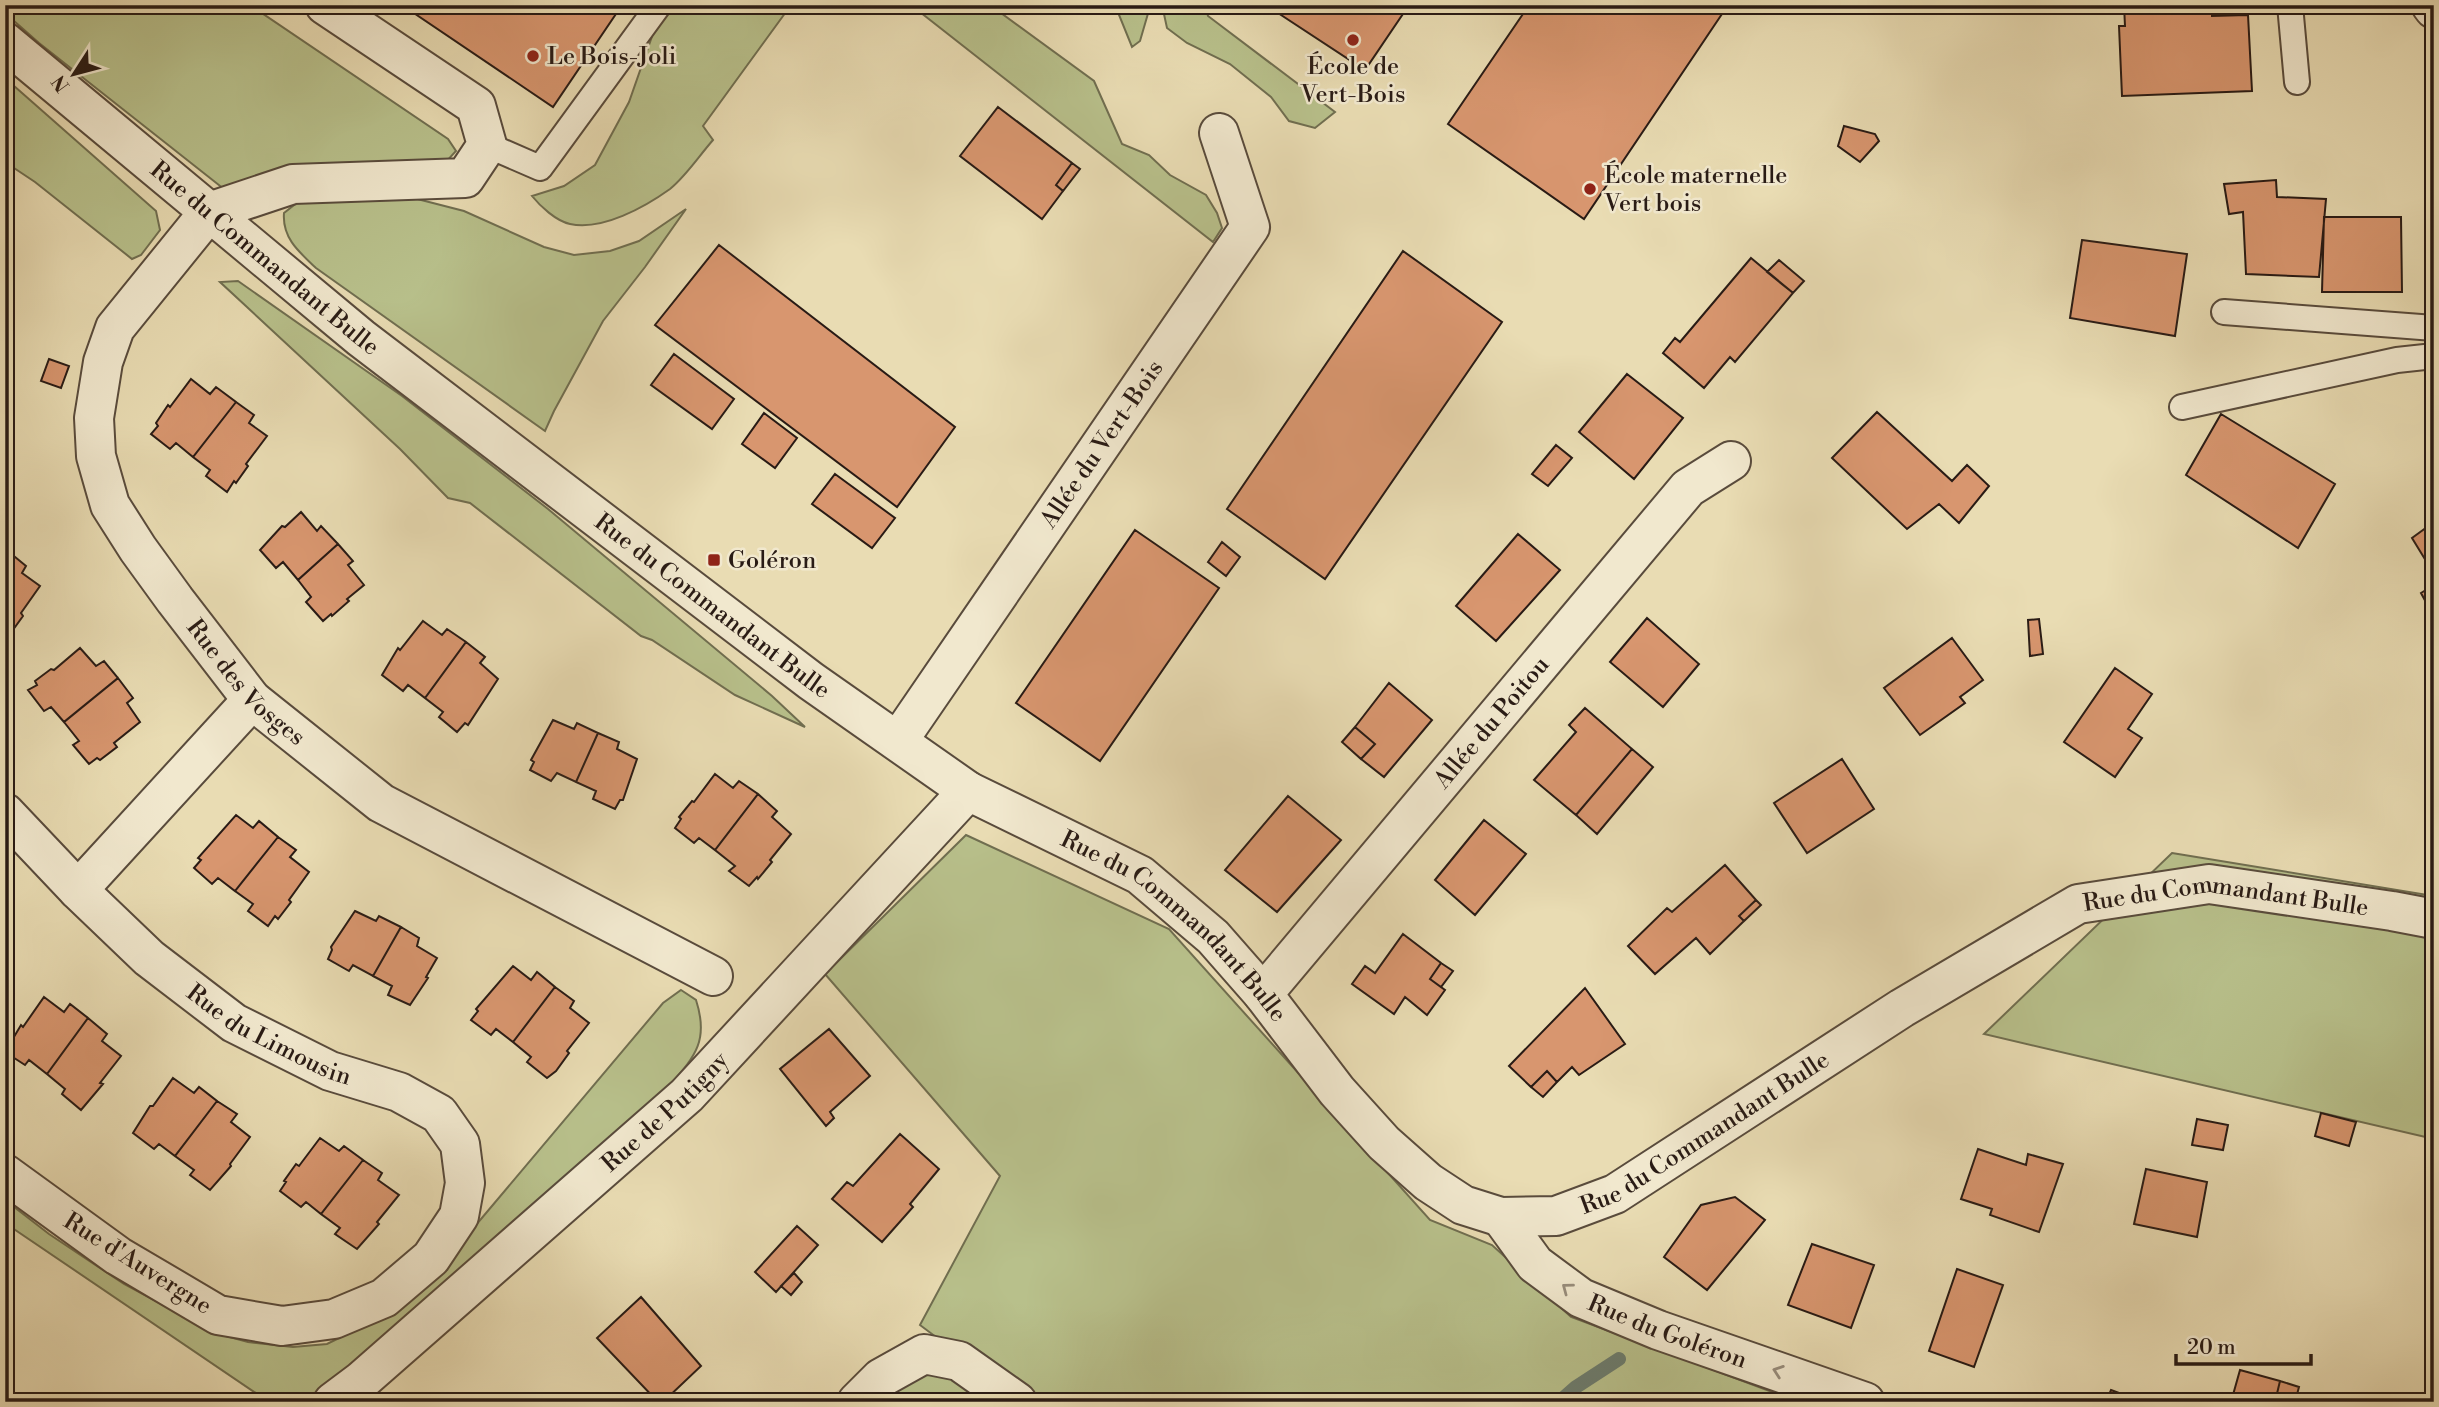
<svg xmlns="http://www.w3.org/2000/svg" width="2439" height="1407" font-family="'Libre Bodoni',serif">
  <rect width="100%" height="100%" fill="#e9dcb3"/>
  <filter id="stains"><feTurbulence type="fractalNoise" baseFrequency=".00286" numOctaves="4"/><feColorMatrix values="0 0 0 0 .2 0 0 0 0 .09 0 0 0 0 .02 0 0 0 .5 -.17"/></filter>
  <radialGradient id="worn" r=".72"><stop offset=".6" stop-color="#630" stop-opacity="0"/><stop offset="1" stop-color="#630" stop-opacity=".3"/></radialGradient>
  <!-- green -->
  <path fill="#b8c08b" stroke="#706e50" stroke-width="2" d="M5,5H250L448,139L456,151L445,163L229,193L39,43L5,13Z
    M663,5H791L703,126L713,140C699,156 686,176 670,189C645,207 602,231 570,224C556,221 540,206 532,196L564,186L595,165L629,102Z
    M911,5H990L1094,81L1122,144L1149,155L1170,175L1206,195L1217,213L1222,228L1213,242Z
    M1115,5H1147L1149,10L1140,41L1132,47Z
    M1162,5H1205L1208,16L1335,112L1315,128L1289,121L1271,97L1230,64L1187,43L1167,28Z
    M5,78L156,211L160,230L141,255L132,259L35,182L5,162Z
    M390,192L464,211L544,247L574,255L610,251L639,241L686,209L645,267L603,321L554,411L545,431L316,268C299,252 282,238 284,213L303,198Z
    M238,281L402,396L548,509L772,696L805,727L735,695L652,640L641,636L470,503L448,498L400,449L220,282Z
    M966,835L1169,929L1430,1220L1492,1245L1571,1317L1799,1402H884L944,1343L920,1325L1000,1176L825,974Z
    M2172,853L2434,896V1139L1984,1034Z
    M681,990L696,1000C710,1043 693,1058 666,1090L344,1376L308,1402H269L5,1223V1200L49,1234L124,1284L215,1333L248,1342L293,1347L327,1344L366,1325L449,1257L663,1003Z"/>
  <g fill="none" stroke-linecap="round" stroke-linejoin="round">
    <!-- stream -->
    <path stroke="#6c7c6e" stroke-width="14" d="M1559,1402L1576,1387L1619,1359"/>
  </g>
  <!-- building -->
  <path fill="#d8966f" stroke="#291b15" stroke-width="2" d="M402,5H622L553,107Z
    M1279,5H1409L1365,70L1275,11Z
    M1529,5H1728L1584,219L1448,124Z
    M2124,5H2212V16L2248,15L2252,91L2122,96L2119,26H2125Z
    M998,107L1072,163L1056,185L1063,191L1042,219L960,156Z
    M1844,126L1875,134L1879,141L1860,162L1838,146Z
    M1072,163L1080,169L1063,191L1056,185Z
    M2276,180L2277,197L2326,199L2319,277L2246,274L2243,212L2229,214L2224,184Z
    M2324,217H2401L2402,292H2322Z
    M2082,240L2187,254L2175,336L2070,318Z
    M719,245L955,427L897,507L655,325Z
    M1403,251L1502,322L1325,579L1227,509Z
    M1751,258L1793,293L1735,362L1730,357L1704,388L1663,353L1675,338L1680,342Z
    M1779,260L1804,281L1793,293L1767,272Z
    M674,354L734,399L712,429L651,385Z
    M49,359L69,366L61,388L41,381Z
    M1627,374L1683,418L1634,479L1579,432Z
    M191,379L210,394L216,387L236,402L193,457L176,443L170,449L151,434L158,426L156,423L168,405L170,407Z
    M236,402L254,415L249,423L267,436L246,464L248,466L236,483L234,481L227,492L206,476L210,470L193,457Z
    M1877,412L1952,481L1967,465L1989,486L1959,523L1939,504L1907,529L1832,458Z
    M764,413L797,438L775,468L742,444Z
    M2221,414L2335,484L2298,548L2186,475Z
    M1556,445L1572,458L1548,486L1532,474Z
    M835,474L895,518L872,548L812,504Z
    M301,512L317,531L321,526L338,544L298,580L283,562L276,568L260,550L282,526L285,527Z
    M2434,522V574L2412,538Z
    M1135,530L1219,588L1100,761L1016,703Z
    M1518,534L1560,570L1496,641L1456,606Z
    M1222,542L1240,557L1226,576L1208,562Z
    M338,544L353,561L348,565L364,585L347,599L349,601L332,616L331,614L323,621L306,602L311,597L298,580Z
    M9,552L26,566L22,573L40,586L21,613L23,616L10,634L7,631L5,634V557Z
    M2434,585V617L2421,593Z
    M1647,618L1699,664L1663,707L1610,662Z
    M2039,619L2043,654L2030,656L2028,620Z
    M423,621L442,635L447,629L466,642L425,698L408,685L403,691L382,675L398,648L400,650Z
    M1952,638L1983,680L1960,697L1965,703L1920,735L1884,688Z
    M466,642L485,657L480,663L498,679L468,725L465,723L457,732L439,717L443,712L425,698Z
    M80,648L96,666L104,661L118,678L64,722L51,707L44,711L28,690L37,685L35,681L51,669L54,670Z
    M2115,668L2152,694L2128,729L2142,738L2115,777L2064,742Z
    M118,678L133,698L127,703L140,722L114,743L117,747L100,760L97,758L89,764L73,745L79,741L64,722Z
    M1389,683L1432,720L1384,777L1361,759L1375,744L1355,727Z
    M1585,708L1632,749L1576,815L1534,780L1576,732L1569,725Z
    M553,720L574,729L577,723L598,733L576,782L557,773L551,781L530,770L534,762L531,760Z
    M1355,727L1375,744L1361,759L1342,742Z
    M598,733L619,742L617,749L637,759L623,800H620L615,809L593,799L596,791L576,782Z
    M1632,749L1653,767L1597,834L1576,815Z
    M1842,759L1874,809L1807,853L1774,803Z
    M715,774L733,788L739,781L758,794L715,850L699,838L694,843L675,828L681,819L679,817L692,801L694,802Z
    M758,794L777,811L772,817L791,834L770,860L772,862L758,879L757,877L749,886L729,871L735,866L715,850Z
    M1288,796L1341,840L1277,912L1225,870Z
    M2434,811V833L2428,831Z
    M236,815L253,828L259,821L278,837L235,891L218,878L212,884L194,868L201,860L198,858Z
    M1484,820L1526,854L1475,915L1435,880Z
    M278,837L296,850L290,857L309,872L289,900L291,902L278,919L275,916L268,926L248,911L253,904L235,891Z
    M1725,865L1756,900L1739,916L1744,921L1710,954L1696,938L1655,974L1628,946L1667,908L1672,912Z
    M1756,900L1761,905L1744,921L1739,916Z
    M355,911L376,921L379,916L401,927L373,976L353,965L349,971L328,959L332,950L331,947Z
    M401,927L419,938L417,946L437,958L426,977L428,978L410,1005L388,995L392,986L373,976Z
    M1403,934L1441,963L1430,979L1445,990L1427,1015L1405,997L1394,1014L1352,984L1365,966L1375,973Z
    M1441,963L1453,971L1441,987L1430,979Z
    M513,966L531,980L537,972L555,987L513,1042L496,1029L491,1035L471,1020L478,1011L476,1009Z
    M555,987L574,1001L570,1008L589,1023L567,1051L569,1053L556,1071L547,1078L527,1062L531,1057L513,1042Z
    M1585,988L1625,1044L1579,1075L1572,1067L1557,1082L1547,1071L1531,1087L1509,1066Z
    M44,997L64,1012L70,1004L88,1018L47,1074L29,1060L25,1065L5,1052L21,1025L23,1027Z
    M88,1018L107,1034L102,1041L121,1056L100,1083L103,1084L81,1110L62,1094L65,1089L47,1074Z
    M829,1029L870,1076L830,1112L834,1118L826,1126L780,1069Z
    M1547,1071L1557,1082L1543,1097L1531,1087Z
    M173,1078L194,1093L199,1087L217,1101L175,1156L159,1144L154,1149L133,1133L150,1106H153Z
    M217,1101L237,1114L231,1122L250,1137L230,1164L231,1166L210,1190L190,1175L194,1170L175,1156Z
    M2321,1113L2356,1122L2349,1146L2315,1136Z
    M2197,1119L2228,1125L2223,1150L2192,1145Z
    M900,1134L939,1169L910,1204L913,1207L882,1242L832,1199L847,1182L853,1186Z
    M320,1138L339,1151L344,1146L363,1160L321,1214L306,1202L301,1207L280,1191L286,1182L284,1181L296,1164L299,1166Z
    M1978,1149L2026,1165L2028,1154L2063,1164L2039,1232L1990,1215L1992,1209L1961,1199Z
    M363,1160L382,1173L378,1180L399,1195L377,1222L379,1224L357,1249L335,1234L340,1228L321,1214Z
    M2146,1169L2207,1182L2197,1237L2134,1224Z
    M1735,1197L1765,1220L1707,1290L1664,1257L1701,1205Z
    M797,1226L818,1245L776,1292L755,1272Z
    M1812,1244L1874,1265L1851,1328L1788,1305Z
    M1957,1269L2003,1285L1974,1367L1929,1351Z
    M794,1273L802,1282L791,1295L781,1286Z
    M641,1297L701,1366L663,1402H658L597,1338Z
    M2434,1322V1346L2429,1345Z
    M2240,1370L2280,1381L2275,1402H2231Z
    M2280,1381L2299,1387L2295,1402H2275Z
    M2111,1390L2143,1402H2106Z"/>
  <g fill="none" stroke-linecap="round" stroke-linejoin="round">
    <defs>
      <path id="service" d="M2290,5L2297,82
        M487,145L540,168L659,5
        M2224,312L2434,328
        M2182,407L2397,360L2434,356"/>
      <g id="minor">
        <path id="s1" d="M325,5L476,106L487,145L465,178L293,184L209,212L115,328L103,362L94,418L96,456L110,505L138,549L175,600L252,700L381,803L713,976"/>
        <path id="s2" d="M898,741L1250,227L1219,133"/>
        <path id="s3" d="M5,813L78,890L149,958L234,1023L330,1071L399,1092L439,1114L460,1144L465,1183L459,1216L431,1258L384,1298L334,1319L282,1326L218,1315L118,1256L5,1174"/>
        <path d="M78,890L252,700"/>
        <path id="s4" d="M1263,994L1688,488L1731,461"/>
        <path id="s5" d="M1501,1217L1535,1264L1581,1298L1658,1330L1865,1402"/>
        <path id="s6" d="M333,1402L361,1381L687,1095L968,791"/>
        <path d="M857,1402L881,1378L924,1354L959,1361L1017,1402"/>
      </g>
      <g id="tertiary">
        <path d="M2431,5L2434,9"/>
        <path id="s7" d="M5,42L361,338L811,681L968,791L1140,875L1213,937L1263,994L1337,1091L1384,1143L1428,1182L1463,1205L1501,1217L1556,1216L1615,1194L1902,1008L2078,904L2209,884L2392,911L2434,919"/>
      </g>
    </defs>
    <!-- service casing -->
    <use href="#service" stroke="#594b3c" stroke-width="28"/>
    <!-- minor casing -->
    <use href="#minor" stroke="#594b3c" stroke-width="42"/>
    <!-- tertiary casing -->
    <use href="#tertiary" stroke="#594b3c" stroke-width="42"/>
    <!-- service -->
    <use href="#service" stroke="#f1e8ce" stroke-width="24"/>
    <!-- minor -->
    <use href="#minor" stroke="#f1e8ce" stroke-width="38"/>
    <!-- tertiary -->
    <use href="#tertiary" stroke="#f1e8ce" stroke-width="38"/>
  </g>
  <!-- one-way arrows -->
  <defs><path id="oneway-chevron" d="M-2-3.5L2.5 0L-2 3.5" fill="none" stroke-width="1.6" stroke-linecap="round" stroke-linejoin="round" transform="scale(1.75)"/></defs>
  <g stroke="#978c7b">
    <use href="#oneway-chevron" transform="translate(1567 1288) rotate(-143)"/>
    <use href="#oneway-chevron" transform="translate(1778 1371) rotate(-161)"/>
  </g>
  <!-- markers -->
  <g fill="#8f2418" stroke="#f1e8ce" stroke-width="2.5">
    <circle cx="1353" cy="40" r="7"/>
    <circle cx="533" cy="56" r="7"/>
    <circle cx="1590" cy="189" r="7"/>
    <rect x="707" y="553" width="14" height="14" rx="3.5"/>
  </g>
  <g text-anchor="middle" stroke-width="5" stroke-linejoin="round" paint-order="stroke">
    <!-- poi labels -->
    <g font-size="24" fill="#291b15" stroke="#f1e8ce" text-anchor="start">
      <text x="547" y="64">Le Bois-Joli</text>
      <text x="1353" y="74" text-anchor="middle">École de<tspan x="1353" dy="28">Vert-Bois</tspan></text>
      <text x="1604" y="183">École maternelle<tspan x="1604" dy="28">Vert bois</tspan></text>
      <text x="728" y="568">Goléron</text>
    </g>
    <!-- street labels -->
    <g font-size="24" fill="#291b15" stroke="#f1e8ce">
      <text dy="8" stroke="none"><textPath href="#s7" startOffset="338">Rue du Commandant Bulle</textPath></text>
      <text dy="8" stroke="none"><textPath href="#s2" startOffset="360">Allée du Vert-Bois</textPath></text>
      <text dy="8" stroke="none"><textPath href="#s7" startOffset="905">Rue du Commandant Bulle</textPath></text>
      <text dy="8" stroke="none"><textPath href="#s1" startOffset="1078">Rue des Vosges</textPath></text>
      <text dy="8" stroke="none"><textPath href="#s4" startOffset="355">Allée du Poitou</textPath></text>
      <text dy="8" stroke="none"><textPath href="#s7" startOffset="2730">Rue du Commandant Bulle</textPath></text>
      <text dy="8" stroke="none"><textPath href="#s7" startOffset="1470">Rue du Commandant Bulle</textPath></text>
      <text dy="8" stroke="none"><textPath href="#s3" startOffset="348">Rue du Limousin</textPath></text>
      <text dy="8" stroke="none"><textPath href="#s6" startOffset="441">Rue de Putigny</textPath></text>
      <text dy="8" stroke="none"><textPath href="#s7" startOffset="2142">Rue du Commandant Bulle</textPath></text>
      <text transform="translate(138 1263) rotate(32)" y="8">Rue d'Auvergne</text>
      <text dy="8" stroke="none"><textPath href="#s5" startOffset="208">Rue du Goléron</textPath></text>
    </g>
  </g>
  <!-- margin -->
  <rect width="2439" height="1407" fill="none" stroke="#e9dcb3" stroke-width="28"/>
  <rect x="7" y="7" width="2425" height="1393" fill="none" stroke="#291b15" stroke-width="3.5"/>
  <rect x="14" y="14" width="2411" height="1379" fill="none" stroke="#291b15" stroke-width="2"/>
  <!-- north arrow -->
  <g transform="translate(74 74) rotate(234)" stroke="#f1e8ce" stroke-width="5" paint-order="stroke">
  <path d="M0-5L12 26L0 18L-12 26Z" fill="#291b15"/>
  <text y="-10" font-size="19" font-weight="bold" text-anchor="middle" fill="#291b15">N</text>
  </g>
  <!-- scale -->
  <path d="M2176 1354v10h135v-10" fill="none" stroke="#291b15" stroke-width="3.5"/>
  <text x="2187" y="1354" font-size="21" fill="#291b15" stroke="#f1e8ce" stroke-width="5" paint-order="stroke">20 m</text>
  <rect width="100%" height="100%" filter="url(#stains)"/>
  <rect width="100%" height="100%" fill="url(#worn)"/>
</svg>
